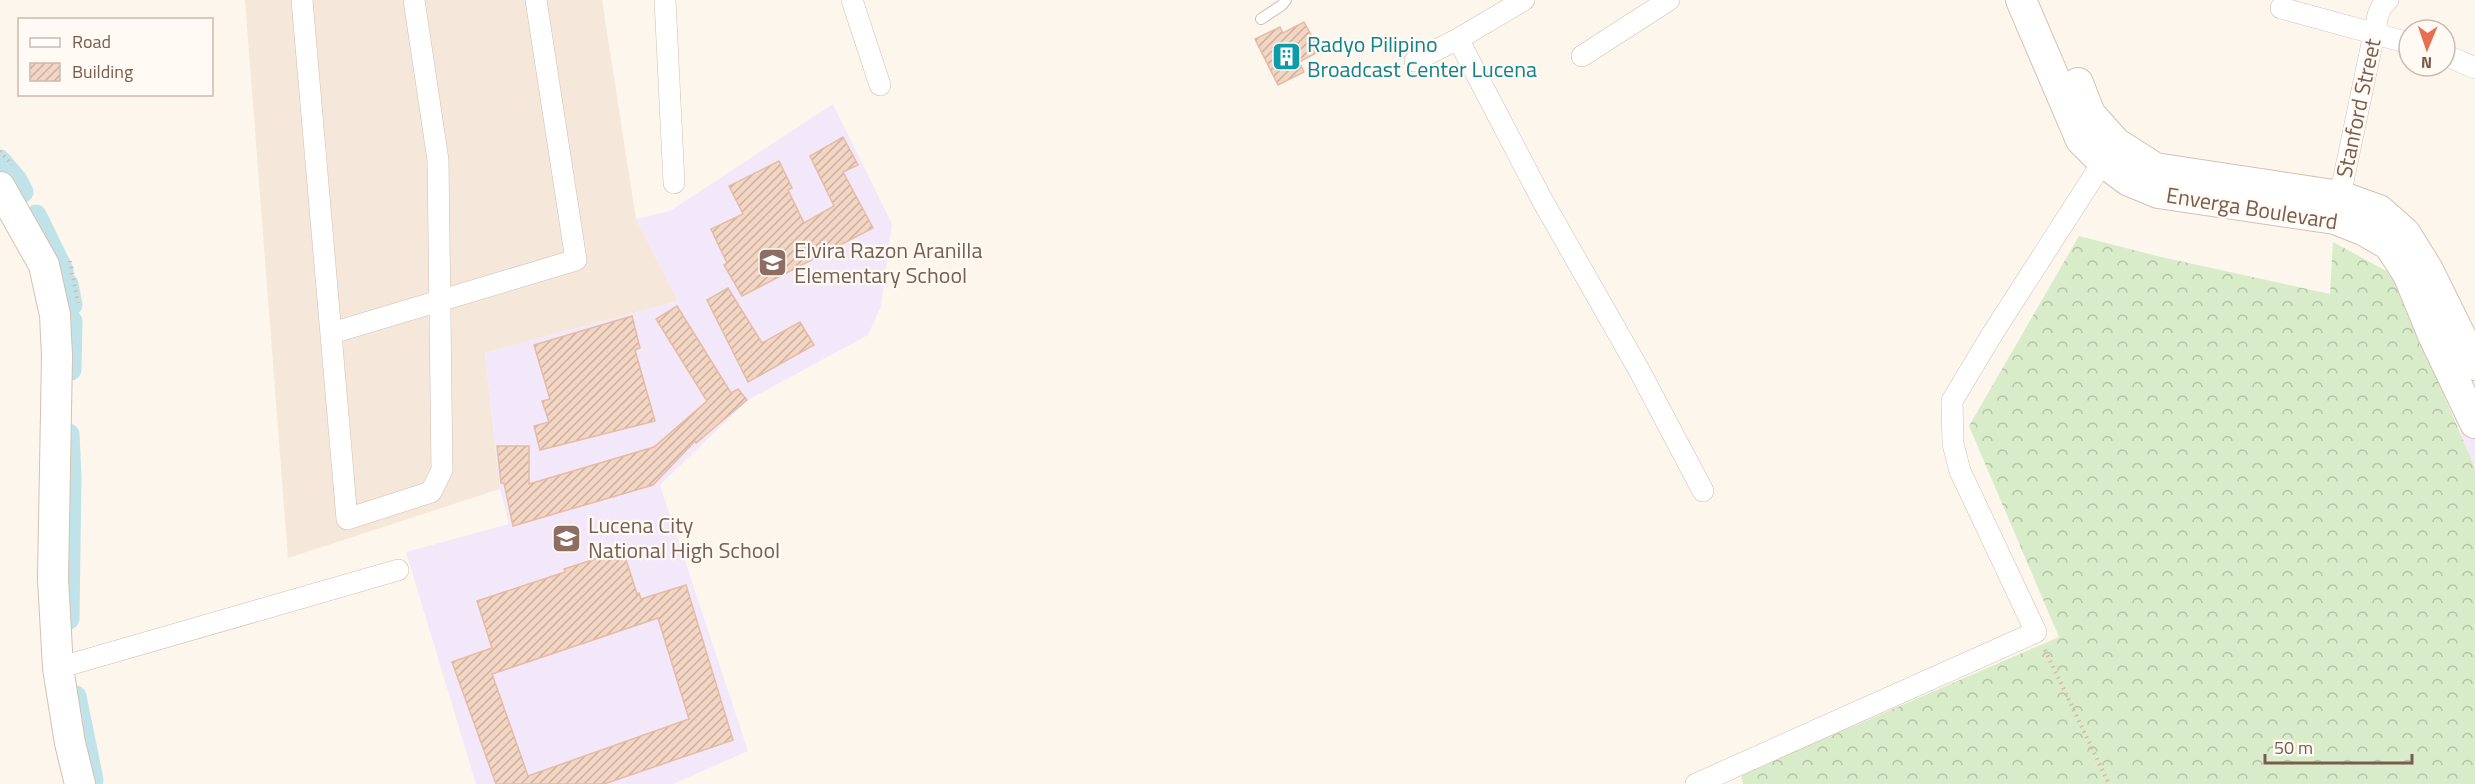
<svg xmlns="http://www.w3.org/2000/svg" width="2475" height="784" font-family="'Titillium Web',sans-serif">
  <defs>
    <pattern id="forest-crowns" width="20" height="18" patternUnits="userSpaceOnUse" patternTransform="scale(1.5)"><rect width="20" height="18" fill="#d8ecc9"/><path d="M2 6a3 3 0 1 1 6 0M12 15a3 3 0 1 1 6 0" fill="none" stroke="#b4c2a5"/></pattern>
    <pattern id="building-hatch" width="6" height="6" patternUnits="userSpaceOnUse" patternTransform="scale(1.5)"><rect width="6" height="6" fill="#f3d5c3"/><path d="M-1 1l2-2M0 6l6-6M5 7l2-2" fill="none" stroke="#cab0a1"/></pattern>
  </defs>
  <rect width="100%" height="100%" fill="#fdf6ec"/>
  <!-- residential -->
  <path fill="#f5e8da" d="M245,0H602L636,219L678,301L485,353L500,489L288,558Z"/>
  <!-- education -->
  <path fill="#f3e8fa" d="M833,104L892,224L881,306L868,335L748,400L660,485L748,751L673,784H476L406,552L509,524L500,489L485,353L678,301L636,219L670,211Z
    M2475,428V468L2460,432Z"/>
  <!-- forest -->
  <path fill="url(#forest-crowns)" d="M2079,236L2161,257L2330,294L2333,242L2392,274L2475,468V784H1743L1741,775L2059,637L1969,426Z"/>
  <g fill="none" stroke-linecap="round" stroke-linejoin="round">
    <!-- canal -->
    <path stroke="#bfe3e8" stroke-width="21" d="M0,160L17,180L23,192
      M36,215L63,270
      M68,284L72,305
      M71,370L72,321
      M69,434L71,477L69,619
      M76,696L93,780"/>
  </g>
  <!-- building -->
  <path fill="url(#building-hatch)" stroke="#e6bba3" stroke-width="1.5" fill-rule="evenodd" d="M1304,22L1320,51L1299,62L1304,72L1278,85L1255,39L1280,27L1283,33Z
    M843,137L858,165L843,172L873,228L742,296L724,265L727,263L711,229L743,214L729,186L779,161L792,188L788,190L804,223L834,206L810,156Z
    M728,288L762,343L800,322L814,345L748,382L707,300Z
    M677,306L731,393L738,389L747,400L696,443L695,441L653,485L513,526L504,483H501L497,446H529V484L654,447L707,401L656,319Z
    M632,316L640,348L635,350L655,421L540,450L534,426L549,422L542,401L550,399L534,345Z
    M623,550L637,594L639,593L641,599L686,585L733,740L604,784H496L452,662L492,648L477,601L565,572L564,569ZM658,618L689,719L528,776L492,674Z"/>
  <g fill="none" stroke-linecap="round" stroke-linejoin="round">
    <defs>
      <path id="lane" d="M1261,19L1282,5L1286,0"/>
      <path id="street" d="M302,0L347,519L431,492L442,470L438,160L414,0
        M665,0L674,183
        M852,0L880,85
        M2281,8L2409,43
        M1458,39L1541,198L1639,370L1703,491
        M2445,55L2475,68
        M1582,56L1669,0
        M1415,61L1458,39L1524,0
        M2337,210L2378,15L2382,6L2388,0
        M332,333L576,260L536,0
        M58,668L398,570
        M1696,784L2036,632L1960,471L1953,444L1952,401L1991,336L2110,151"/>
      <path id="secondary" d="M2021,0L2081,140L2103,162L2129,181L2158,193L2335,219L2363,230L2389,245L2408,274L2433,335L2475,423
        M2078,83L2090,114L2116,143L2155,168L2340,196L2379,210L2405,233L2428,270L2475,365
        M0,187L44,265L55,315L57,356L53,579L58,668L70,743L80,784"/>
    </defs>
    <!-- lane casing -->
    <use href="#lane" stroke="#d1beb0" stroke-width="12"/>
    <!-- street casing -->
    <use href="#street" stroke="#d1beb0" stroke-width="22"/>
    <!-- secondary casing -->
    <use href="#secondary" stroke="#d6c0b0" stroke-width="32"/>
    <!-- path -->
    <path stroke="#d9b8a5" stroke-width="4" stroke-dasharray="1.5 4.5" stroke-linecap="butt" d="M0,151L12,165
      M70,261L78,303
      M2045,650L2109,784"/>
    <!-- lane -->
    <use href="#lane" stroke="#fff" stroke-width="10"/>
    <!-- street -->
    <use href="#street" stroke="#fff" stroke-width="21"/>
    <!-- secondary -->
    <use href="#secondary" stroke="#fff" stroke-width="30"/>
  </g>
  <!-- icons -->
  <defs>
    <symbol id="building-square" viewBox="-11 -11 22 22"><rect x="-9" y="-9" width="18" height="18" rx="4" fill="#0f9aa8" stroke="#fffaf3"/><path d="M-4-6H4V6H1V3H-1V6H-4ZM-2.5-4.3h1.7v1.8h-1.7ZM.8-4.3h1.7v1.8H.8ZM-2.5-1h1.7V.8h-1.7ZM.8-1h1.7V.8H.8Z" fill="#fff"/></symbol>
    <symbol id="school-square" viewBox="-11 -11 22 22"><rect x="-9" y="-9" width="18" height="18" rx="4" fill="#8d6e63" stroke="#fffaf3"/><path d="M0-5L7-2L0 1L-7-2ZM-4 1L0 2.5L4 1V4Q0 6-4 4Z" fill="#fff"/></symbol>
  </defs>
  <g fill-rule="evenodd">
    <use href="#building-square" x="1270" y="40" width="33" height="33"/>
    <use href="#school-square" x="756" y="246" width="33" height="33"/>
    <use href="#school-square" x="550" y="522" width="33" height="33"/>
  </g>
  <g text-anchor="middle" stroke-width="4.5" stroke-linejoin="round" paint-order="stroke">
    <!-- culture labels -->
    <g font-size="22" fill="#0d838f" stroke="#fffaf3" text-anchor="start">
      <text x="1307" y="52">Radyo Pilipino<tspan x="1307" dy="25">Broadcast Center Lucena</tspan></text>
    </g>
    <!-- street labels -->
    <g font-size="22" fill="#7a5c4d" stroke="#fffaf3">
      <text transform="translate(2358 108) rotate(-78)" y="8">Stanford Street</text>
      <text transform="translate(2252 208) rotate(9)" y="8">Enverga Boulevard</text>
    </g>
    <!-- education labels -->
    <g font-size="22" fill="#785e54" stroke="#fffaf3" text-anchor="start">
      <text x="794" y="258">Elvira Razon Aranilla<tspan x="794" dy="25">Elementary School</tspan></text>
      <text x="588" y="533">Lucena City<tspan x="588" dy="25">National High School</tspan></text>
    </g>
  </g>
  <!-- legend -->
  <rect x="18" y="18" width="195" height="78" fill="#fffaf3" stroke="#cabbb1" stroke-width="1.5"/>
  <rect x="30" y="38" width="30" height="9" fill="#ffffff" stroke="#cabbb1" stroke-width="1.5"/>
  <text x="72" y="48" font-size="18" fill="#7a5c4d">Road</text>
  <rect x="30" y="63" width="30" height="18" fill="url(#building-hatch)" stroke="#cabbb1" stroke-width="1.5"/>
  <text x="72" y="78" font-size="18" fill="#7a5c4d">Building</text>
  <!-- north arrow -->
  <g transform="translate(2427 48) rotate(182)"><circle r="28" fill="#fffaf3" stroke="#cabbb1" stroke-width="1.5"/>
  <path d="M0-4.5L10 22L0 15L-10 22Z" fill="#e76f51"/>
  <text y="-9" font-size="16" font-weight="bold" text-anchor="middle" fill="#7a5c4d">N</text>
  </g>
  <!-- scale -->
  <path d="M2265 754v9h147v-9" fill="none" stroke="#7a5c4d" stroke-width="3"/>
  <text x="2274" y="754" font-size="18" fill="#7a5c4d" stroke="#fffaf3" stroke-width="4.5" paint-order="stroke">50 m</text>
</svg>
